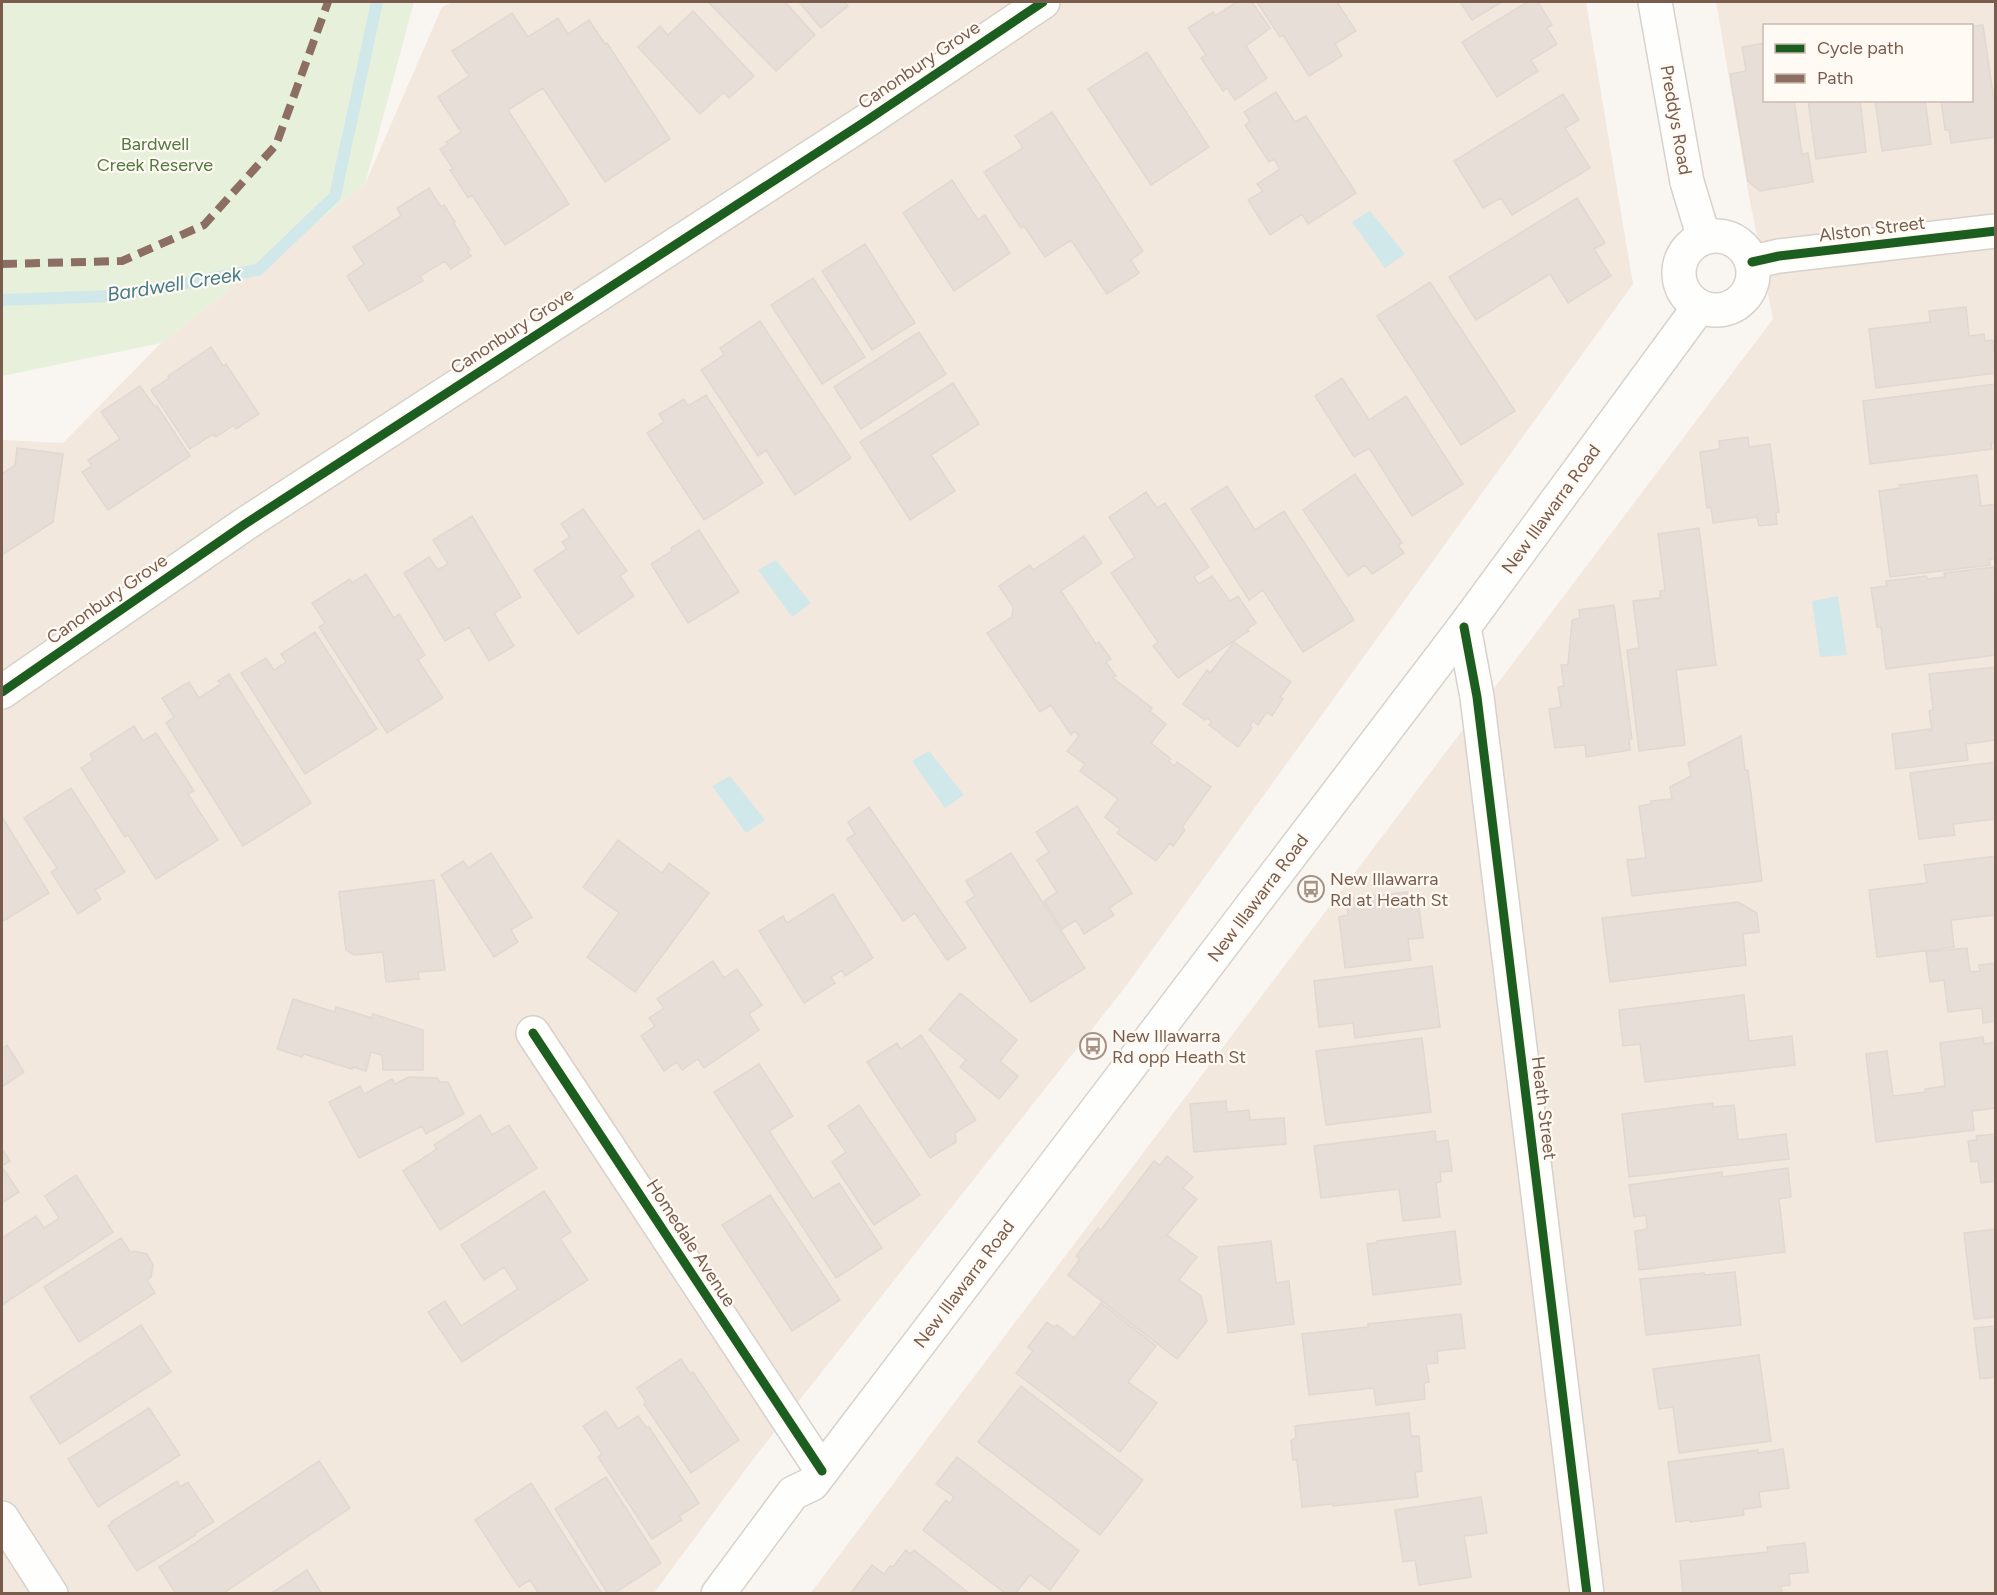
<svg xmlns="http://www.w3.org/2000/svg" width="1997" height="1595" font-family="Figtree,sans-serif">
  <rect width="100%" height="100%" fill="#f9f5f0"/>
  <!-- residential -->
  <path fill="#f2e8de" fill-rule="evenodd" d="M453,2H1586L1633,284L1126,986L754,1458L654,1593H2V440L63,443L161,343L365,184L442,7Z
    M1716,2H1995V1593L810,1594L1773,319L1749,196ZM1764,26H1972V100H1764Z"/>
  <!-- green -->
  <path fill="#e7f0db" d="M2,2H414L365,184L161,343L2,376Z"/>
  <!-- water -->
  <path fill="#d0e8ea" d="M1370,211L1405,254L1385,268L1352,222Z
    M776,560L811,603L792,617L758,570Z
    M1838,596L1847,655L1820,657L1812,601Z
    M929,751L964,795L945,808L912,761Z
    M730,776L765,820L746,833L712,786Z"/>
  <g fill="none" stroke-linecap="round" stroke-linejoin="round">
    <!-- stream -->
    <path stroke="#d0e8ea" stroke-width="12" d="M2,300L112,296L258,270L335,196L377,2"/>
  </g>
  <!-- building -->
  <path fill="#e6ded7" stroke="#e2d8d2" stroke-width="1.5" d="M708,2H785L815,35L776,71Z
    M799,2H844L848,6L821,28Z
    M1237,2H1252L1270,28L1246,46L1267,78L1235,100L1227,88L1223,91L1201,58L1206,55L1188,28L1213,12L1215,16Z
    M1257,2H1337L1356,31L1335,44L1342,56L1309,76L1283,35L1280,37Z
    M1460,2H1502L1472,20Z
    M1527,2H1538L1552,25L1547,28L1557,44L1531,60L1538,71L1497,97L1462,42Z
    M693,11L754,76L729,98L724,92L700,114L638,47L660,26L668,35Z
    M512,13L528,37L558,18L568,34L589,20L605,44L607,43L670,139L605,182L543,88L508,110L569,204L505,245L472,195L468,198L450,170L453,169L440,149L448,144L446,142L461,132L438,97L469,76L452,51Z
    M1983,25L1996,114V137L1951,143L1949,130H1945L1941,100H1972V26Z
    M1764,43V100H1794L1802,154L1808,153L1813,182L1760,191L1748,181L1730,74L1746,71L1742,47Z
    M1147,52L1209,147L1151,185L1088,89Z
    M1276,92L1295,122L1306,116L1356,193L1308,224L1302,214L1270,235L1248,200L1263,191L1257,184L1280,169L1274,159L1269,162L1245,125L1250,121L1244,112Z
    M1563,94L1579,120L1565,128L1590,168L1512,215L1501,198L1483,208L1454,161Z
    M1808,100H1860L1866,152L1816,159Z
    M1875,100H1925L1931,144L1882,151Z
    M1052,112L1143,251L1131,260L1139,273L1107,294L1071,240L1045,257L1024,226L1021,228L984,172L1023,148L1015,136Z
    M952,180L978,220L985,215L1010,253L954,291L903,213Z
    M429,188L441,207L444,205L455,222L454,224L470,250L468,252L471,256L451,269L445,261L420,276L423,281L369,311L347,276L364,264L353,247L401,216L397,208Z
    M1577,198L1605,243L1594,249L1611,276L1568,303L1550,274L1476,320L1449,277Z
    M865,244L915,323L872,350L822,271Z
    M813,278L865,357L822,384L771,305Z
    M1430,282L1515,411L1461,445L1377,316Z
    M1966,307L1969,336L1984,334L1985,341L1993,340L1996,373L1876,388L1869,329L1930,322L1929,311Z
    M760,321L851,458L795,495L766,450L758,456L701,370L724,355L720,348Z
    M919,332L946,374L861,429L834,387Z
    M211,347L223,366L226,364L259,414L236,429L234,425L216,437L213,434L190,449L151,390L169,378L168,376Z
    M1342,378L1369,420L1406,396L1463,484L1412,516L1369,448L1354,457L1315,396Z
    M953,383L979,424L931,455L955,491L910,520L860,442Z
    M1995,384L1996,443H1991L1992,449L1870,464L1863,401Z
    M140,386L155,407L157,406L190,456L108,510L82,472L92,466L88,460L120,439L101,412Z
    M706,395L763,483L704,520L647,433L664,422L659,414L684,399L688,406Z
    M1748,437L1749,447L1770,444L1779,512L1776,513L1777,524L1759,526L1757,517L1713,523L1711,507L1707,508L1700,452L1720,449L1719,441Z
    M17,448L63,454L53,522L2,555V474L15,465Z
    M1355,474L1402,543L1398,545L1404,553L1372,574L1365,565L1348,576L1303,510Z
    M1977,475L1981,506L1996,504V559H1989L1990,565L1890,577L1879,491L1901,488L1899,485Z
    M1227,486L1255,530L1284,511L1354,620L1303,652L1263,590L1249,600L1191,509Z
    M1146,492L1157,508L1165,503L1209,567L1194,577L1199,584L1212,576L1230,601L1238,596L1256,623L1247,629L1249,631L1178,678L1153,646L1158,642L1111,573L1135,557L1109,517Z
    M583,509L627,571L620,576L634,596L578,634L534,570L567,549L562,542L570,537L561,524Z
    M472,516L521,597L494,613L514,646L489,661L469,627L445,641L404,573L429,557L438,570L448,564L433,540Z
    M1699,528L1716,665L1676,670L1685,745L1639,751L1627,650L1639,648L1633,601L1660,598V591L1665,590L1658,534Z
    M699,530L739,592L688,623L651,564L672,551L671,548Z
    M1084,536L1102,563L1061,591L1096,644L1099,642L1111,659L1106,662L1116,676L1113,678L1152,708L1150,711L1166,724L1151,743L1171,759L1168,761L1175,766L1177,762L1211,787L1182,827L1185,830L1173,846L1170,843L1156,861L1117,833L1120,829L1105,817L1118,799L1080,771L1085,764L1067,751L1079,736L1074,731L1071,735L1051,705L1040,712L987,633L1012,617L1013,607L999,586L1030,565L1033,570Z
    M1994,567L1996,655L1886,669L1881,627H1877L1871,588L1887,586L1886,581L1926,576L1928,579L1945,577L1944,573Z
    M366,574L394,618L399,614L425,655L418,660L443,698L387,733L319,627L325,623L312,603L350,579L352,583Z
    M1614,605L1632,739H1629L1630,750L1586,757L1585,745L1555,748L1549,709L1561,707L1558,687L1564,686L1561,665H1568L1572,620L1580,618L1579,610Z
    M315,632L377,729L305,774L241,673L266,658L274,670L286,662L281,654Z
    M1234,642L1291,682L1280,697L1283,699L1272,716L1267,712L1258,725L1253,721L1250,726L1252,728L1238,747L1209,725L1212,722L1207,718L1205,720L1183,704L1207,670L1210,673Z
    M1996,667V740L1966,744L1968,760L1896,769L1892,734L1930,729L1929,731H1932L1929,711L1933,710L1929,674Z
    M229,674L311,803L243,846L166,723L174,717L162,698L189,682L199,698L221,684L218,681Z
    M134,726L143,741L156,733L194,791L188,794L218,840L156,879L128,835L125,837L81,768L93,760L90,754Z
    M1741,736L1745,770H1748L1762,881L1632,896L1627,860L1646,858L1639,806L1651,804V801L1672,799L1670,787L1691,776L1688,763Z
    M1996,762V819L1953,824L1955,835L1919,839L1910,773Z
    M71,788L125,872L95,890L101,899L78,914L51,872L57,868L24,818Z
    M1077,806L1132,893L1109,908L1114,915L1084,934L1076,920L1062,929L1044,901L1057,892L1037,860L1049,852L1036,832Z
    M869,807L966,948L947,960L915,913L903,921L847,839L855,834L848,822Z
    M2,817L49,893L2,922Z
    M618,840L662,873L669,863L709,893L635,992L587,957L619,913L583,887Z
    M491,853L532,917L511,930L518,942L494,957L441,875L463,861L468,868Z
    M1011,853L1085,968L1031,1002L966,902L975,896L966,881Z
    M1996,856V915L1951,920L1954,947L1877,957L1869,890L1927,883L1924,865Z
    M434,880L445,970L418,972L419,979L386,982L383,952L354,955L346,950L339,892Z
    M1407,892L1409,908L1419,907L1423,938L1408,939L1411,960L1345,968L1339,917L1348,915L1346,899Z
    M833,894L873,958L845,976L842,970L831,977L835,983L804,1003L759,931L783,916L787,923Z
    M1738,902L1757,913L1759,932L1743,934L1746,965L1610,982L1602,918Z
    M1967,948L1970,972L1980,971L1979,965L1996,963V1021L1983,1023L1982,1008L1948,1012L1944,980L1930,982L1926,952Z
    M713,961L724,978L737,969L762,1005L749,1014L759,1030L704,1068L698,1059L682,1070L677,1062L664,1071L641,1036L655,1026L649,1018L664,1008L657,999Z
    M1432,966L1440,1027L1355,1038L1353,1023L1319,1027L1314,981Z
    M960,993L1017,1040L1000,1061L1018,1076L999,1099L960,1067L966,1060L929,1030Z
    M1744,995L1749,1041L1792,1036L1795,1065L1645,1082L1640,1044L1623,1046L1619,1010Z
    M293,999L335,1012L336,1007L372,1018L373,1014L423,1030V1070H383L382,1055L371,1052L366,1071L353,1067L352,1069L304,1054L302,1057L277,1049Z
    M921,1035L976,1120L955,1133L956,1142L930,1158L867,1062L897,1043L901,1049Z
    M1983,1037L1984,1044L1996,1042V1108L1972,1111L1974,1130L1876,1142L1866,1054L1887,1051L1893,1096L1926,1092L1925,1089L1945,1086L1940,1043Z
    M1422,1038L1431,1112L1326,1125L1316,1051Z
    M7,1045L24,1072L2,1087V1049Z
    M759,1064L793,1116L769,1131L813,1199L839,1183L882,1248L836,1278L714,1092Z
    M409,1077L437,1078L440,1082H448L464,1114L426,1134L422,1126L359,1158L329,1102L360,1086L364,1094L392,1079L395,1084Z
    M1226,1101L1227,1112L1249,1110L1250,1120L1284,1118L1286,1144L1194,1152L1190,1104Z
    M1713,1103V1107L1734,1105L1738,1140L1786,1134L1789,1159L1629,1177L1622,1114Z
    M859,1105L920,1195L874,1225L832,1162L846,1152L828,1126Z
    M480,1115L492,1135L509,1125L537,1168L440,1230L403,1171L437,1149L434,1145Z
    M1435,1131L1436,1142L1448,1140L1452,1171L1440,1172L1441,1182L1436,1183L1440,1217L1403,1221L1399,1189L1321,1198L1314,1146Z
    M1996,1134V1181L1981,1183L1978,1161L1971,1162L1968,1141L1977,1140L1976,1136Z
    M2,1149L10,1161L2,1166Z
    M1167,1156L1193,1177L1183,1188L1197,1199L1167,1235L1197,1257L1179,1280L1201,1296L1207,1321L1177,1359L1068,1275L1080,1259L1076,1256L1098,1228L1101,1230L1154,1161L1160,1165Z
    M2,1167L19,1192L2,1203Z
    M1788,1168L1791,1197L1779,1199L1785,1252L1639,1270L1635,1231L1647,1229L1646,1215L1634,1217L1629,1185L1722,1172V1177Z
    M76,1175L113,1232L2,1305V1238L36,1216L44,1228L59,1218L45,1196Z
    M544,1191L571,1232L560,1239L588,1280L462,1362L428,1312L445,1301L461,1326L518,1289L504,1267L484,1280L461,1245Z
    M770,1195L840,1300L792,1331L722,1225Z
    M1996,1229V1317L1974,1319L1964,1233Z
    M1455,1231L1461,1284L1373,1295L1367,1244L1377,1243V1241Z
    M121,1238L131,1253L134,1251L147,1254L153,1265L151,1277L147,1280L155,1293L79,1342L44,1287Z
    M1271,1241L1276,1283L1289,1281L1294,1324L1228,1333L1218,1247Z
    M1735,1272L1741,1325L1646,1335L1640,1279L1704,1273V1275Z
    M1101,1303L1156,1346L1128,1382L1157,1403L1120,1452L1016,1373L1033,1351L1028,1347L1047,1322L1054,1327L1057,1325L1074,1338Z
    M1461,1314L1465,1348L1437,1351L1438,1363L1426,1364L1429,1382L1424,1383L1425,1399L1376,1405L1374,1388L1309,1395L1302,1334L1368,1327V1324Z
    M141,1325L171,1372L60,1444L30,1397Z
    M1996,1326V1377L1980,1379L1974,1328Z
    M1759,1355L1771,1441L1679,1453L1673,1407L1659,1409L1653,1369Z
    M681,1359L691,1374L693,1372L739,1440L691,1473L644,1404L646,1402L637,1388Z
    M1021,1386L1143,1480L1100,1535L978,1442Z
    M149,1408L180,1455L98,1507L68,1459Z
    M606,1411L618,1429L638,1416L647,1428L649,1427L699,1503L679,1516L682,1520L652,1539L598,1457L602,1454L583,1426Z
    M1409,1413L1411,1436H1419L1422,1471L1415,1472L1418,1497L1333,1506V1504L1302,1507L1297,1460H1293L1291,1441L1296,1437L1295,1426Z
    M1783,1449L1789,1488L1759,1492L1761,1507L1743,1509L1744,1515L1690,1522V1520L1676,1522L1668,1462L1758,1450V1453Z
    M957,1457L1079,1551L1050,1590L1030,1575L1015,1594H1006L923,1530L946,1500L950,1503L954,1497L936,1484Z
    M319,1461L350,1508L222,1594H176L159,1567Z
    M606,1477L661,1563L613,1594H608L555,1509Z
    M177,1481L180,1487L188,1482L214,1522L195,1533L196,1535L137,1571L108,1526L112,1523L111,1522Z
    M531,1483L602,1594H539L530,1580L519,1587L475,1520Z
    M1481,1497L1487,1533L1464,1536L1471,1577L1419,1585L1415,1560L1403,1562L1395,1510Z
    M1805,1543L1808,1572L1789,1574L1790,1585L1781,1586L1782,1594H1683L1680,1561L1768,1552L1767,1547Z
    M906,1550L910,1554L914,1550L970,1594H850L872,1565L884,1574L890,1566L893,1567Z
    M307,1570L322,1594H270Z"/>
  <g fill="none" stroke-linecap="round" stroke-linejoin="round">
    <defs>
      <path id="minor" d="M1464,627L1477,697L1587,1594
        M2,692L245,524L866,121L1043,2
        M533,1033L822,1471
        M2,1518L51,1594"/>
      <path id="tertiary" d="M1752,262L1779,256L1996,231"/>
      <path id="secondary" d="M1655,2L1687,182L1704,238
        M1679 273a37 37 0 1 1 74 0a37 37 0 1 1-74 0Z
        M718,1594L793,1493L812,1484L1464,627L1699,307"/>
    </defs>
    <!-- minor casing -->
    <use href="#minor" stroke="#d7d1cb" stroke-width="36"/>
    <!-- tertiary casing -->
    <use href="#tertiary" stroke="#d7d1cb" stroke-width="36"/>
    <!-- secondary casing -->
    <use href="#secondary" stroke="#d9d2cb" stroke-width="36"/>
    <!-- minor -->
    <use href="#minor" stroke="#fefefd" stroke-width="33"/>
    <!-- tertiary -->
    <use href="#tertiary" stroke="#fefefd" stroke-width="33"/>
    <!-- secondary -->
    <use href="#secondary" stroke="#fefefd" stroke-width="33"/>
    <!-- quiet -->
    <path stroke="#8d6e63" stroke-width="8" stroke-dasharray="15 8" stroke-linecap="butt" d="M2,264L122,261L204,225L276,145L328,2"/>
    <defs>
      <path id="cycleway" d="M1752,262L1779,256L1996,231
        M1464,627L1477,697L1587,1594
        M2,692L245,524L866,121L1043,2
        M533,1033L822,1471"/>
    </defs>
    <!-- cycleway casing -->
    <use href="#cycleway" stroke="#fffaf3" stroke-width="13"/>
    <!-- cycleway -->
    <use href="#cycleway" stroke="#1b5e20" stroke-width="9"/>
  </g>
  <!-- icons -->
  <defs>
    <symbol id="bus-ring" viewBox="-11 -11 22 22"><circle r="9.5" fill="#fffaf3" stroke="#a69286" stroke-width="1.5"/><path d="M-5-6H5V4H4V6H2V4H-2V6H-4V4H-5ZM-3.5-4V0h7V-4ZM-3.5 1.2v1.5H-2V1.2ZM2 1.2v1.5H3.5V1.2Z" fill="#a69286"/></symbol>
  </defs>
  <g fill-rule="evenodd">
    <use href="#bus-ring" x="1296" y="874" width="30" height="30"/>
    <use href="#bus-ring" x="1078" y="1031" width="30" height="30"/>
  </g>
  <g text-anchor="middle" stroke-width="4.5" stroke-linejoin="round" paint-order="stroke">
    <!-- street labels -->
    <g font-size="18" fill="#7a5c4d" stroke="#fffaf3">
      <text transform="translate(919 65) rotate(-34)" y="6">Canonbury Grove</text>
      <text transform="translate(1676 120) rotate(80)" y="6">Preddys Road</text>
      <text transform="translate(1872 229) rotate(-7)" y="6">Alston Street</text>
      <text transform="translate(512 331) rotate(-33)" y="6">Canonbury Grove</text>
      <text transform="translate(1551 509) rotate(-54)" y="6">New Illawarra Road</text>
      <text transform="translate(107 599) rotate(-35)" y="6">Canonbury Grove</text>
      <text transform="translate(1258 898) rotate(-53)" y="6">New Illawarra Road</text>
      <text transform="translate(1544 1108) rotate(83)" y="6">Heath Street</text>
      <text transform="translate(691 1243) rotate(57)" y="6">Homedale Avenue</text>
      <text transform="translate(964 1284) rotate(-53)" y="6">New Illawarra Road</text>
    </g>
    <!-- park labels -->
    <g font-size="18" fill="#537a41" stroke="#fffaf3">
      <text x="155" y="150">Bardwell<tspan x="155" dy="21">Creek Reserve</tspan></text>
    </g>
    <!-- poi labels -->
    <g font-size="18" fill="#7a5c4d" stroke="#fffaf3" text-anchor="start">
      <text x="1330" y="885">New Illawarra<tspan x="1330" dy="21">Rd at Heath St</tspan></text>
      <text x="1112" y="1042">New Illawarra<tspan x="1112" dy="21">Rd opp Heath St</tspan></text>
    </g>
    <!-- water labels -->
    <g font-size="20" font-style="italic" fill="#437c86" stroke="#fffaf3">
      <text transform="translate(174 284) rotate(-9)" y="7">Bardwell Creek</text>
    </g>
  </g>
  <!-- border -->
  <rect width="1997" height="1595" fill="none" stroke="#7a5c4d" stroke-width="6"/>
  <!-- legend -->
  <rect x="1763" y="24" width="210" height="78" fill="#fffaf3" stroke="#cabbb1" stroke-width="1.5"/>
  <rect x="1775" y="44" width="30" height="9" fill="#1b5e20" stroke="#cabbb1" stroke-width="1.5"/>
  <text x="1817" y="54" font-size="18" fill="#7a5c4d">Cycle path</text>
  <rect x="1775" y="74" width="30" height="9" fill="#8d6e63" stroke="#cabbb1" stroke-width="1.5"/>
  <text x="1817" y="84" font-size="18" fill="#7a5c4d">Path</text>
</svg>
